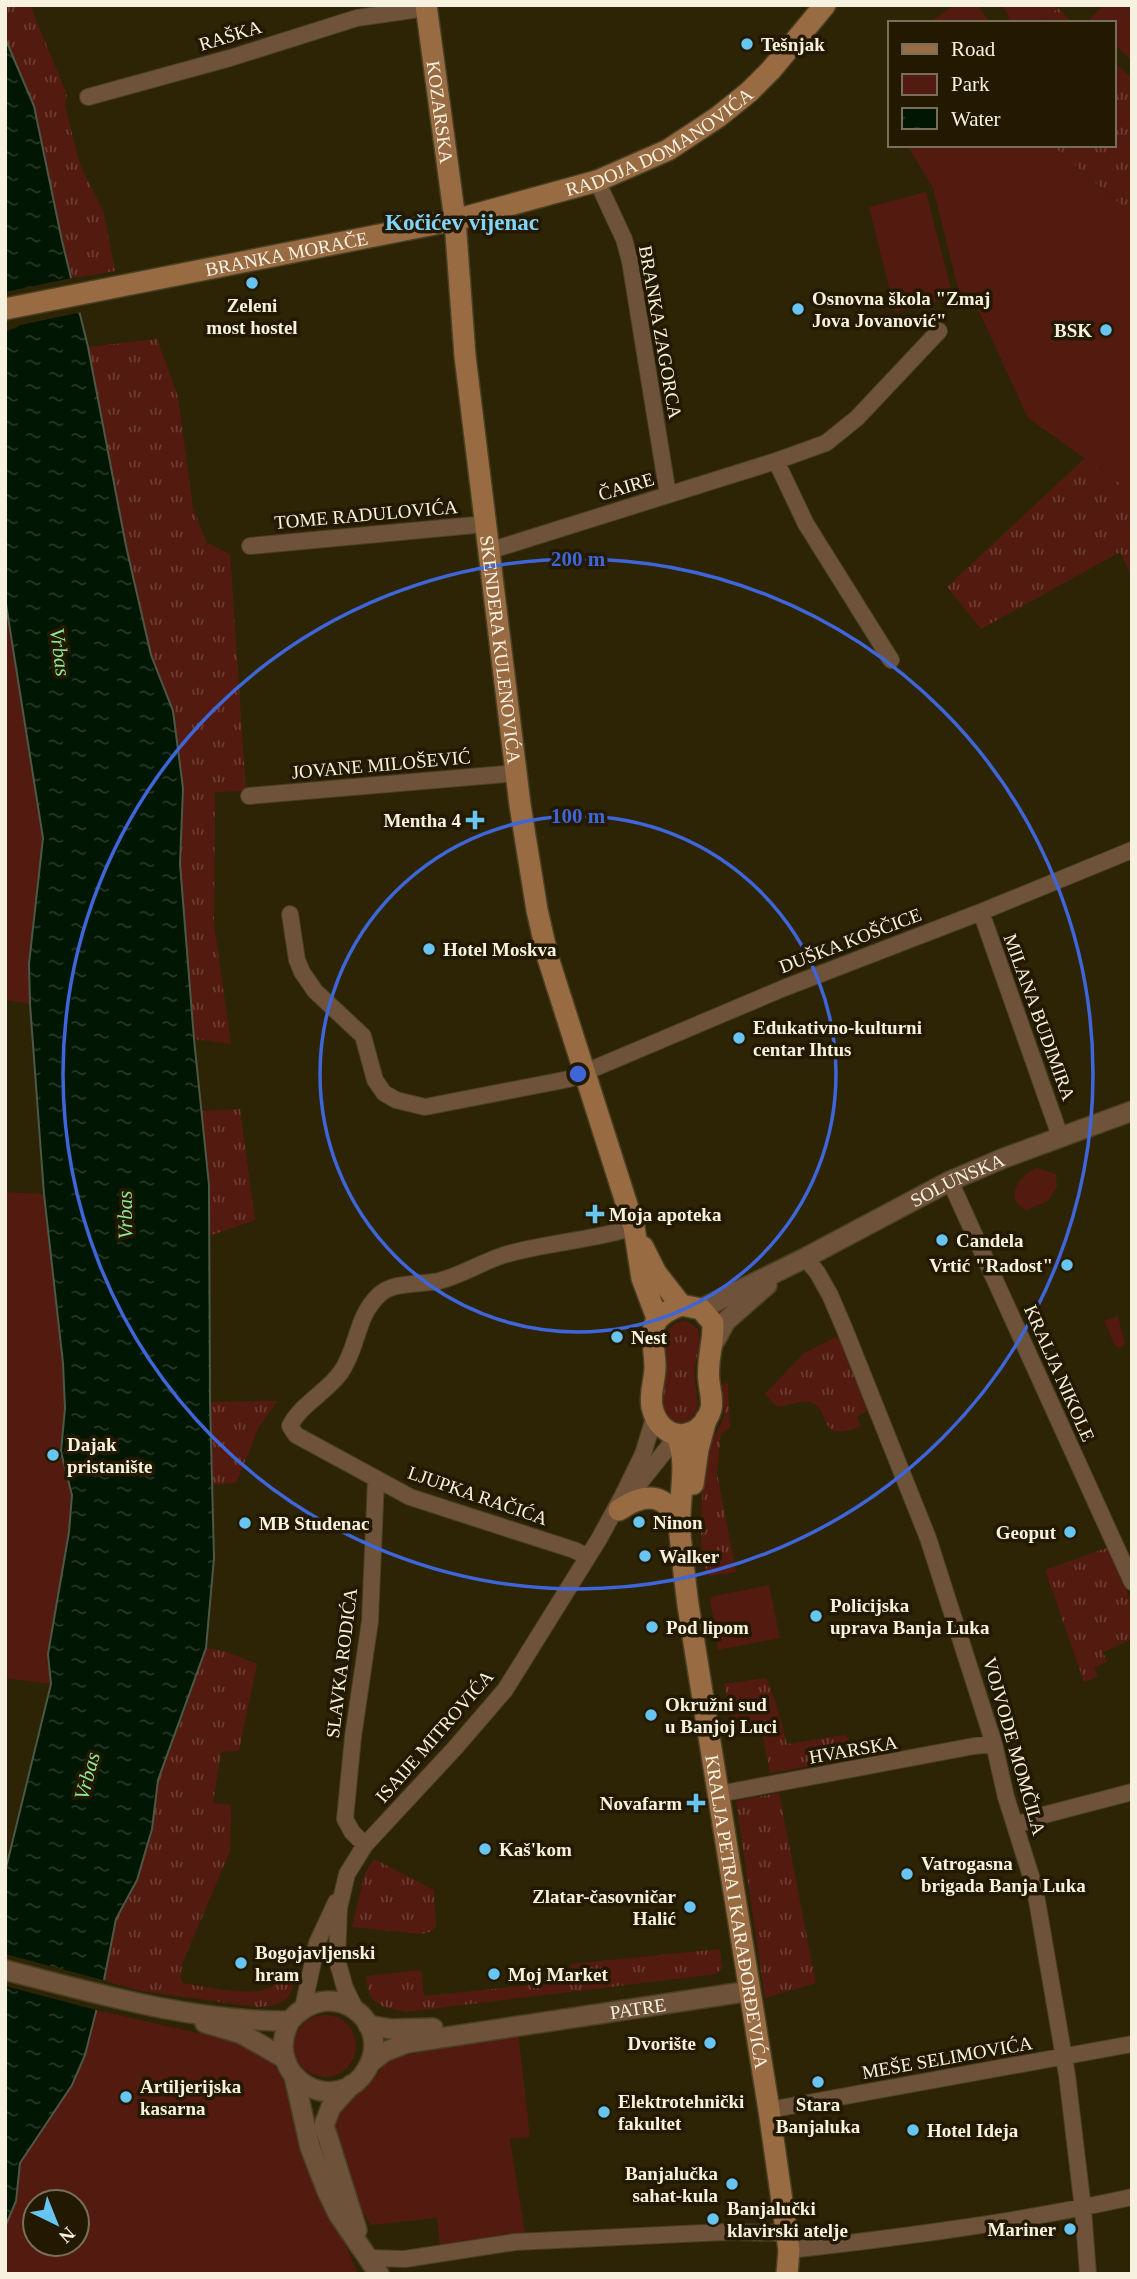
<svg xmlns="http://www.w3.org/2000/svg" width="1137" height="2279" font-family="'Times New Roman',serif">
  <defs>
    <pattern id="grass-tufts" width="24" height="20" patternUnits="userSpaceOnUse" patternTransform="scale(1.75)"><rect width="24" height="20" fill="#531b10"/><path d="M3 7l-1-3M5 7V3M7 7l1-3M15 17l-1-3M17 17v-4M19 17l1-3" fill="none" stroke="#6c3d32"/></pattern>
    <pattern id="water-ripples" width="26" height="14" patternUnits="userSpaceOnUse" patternTransform="scale(1.75)"><rect width="26" height="14" fill="#021604"/><path d="M2 4q2-2 4 0t4 0M15 11q2-2 4 0t4 0" fill="none" stroke="#283828"/></pattern>
  </defs>
  <rect width="100%" height="100%" fill="#2d2305"/>
  <!-- grass -->
  <path fill="url(#grass-tufts)" d="M5,5H30L67,95L65,106L80,165L104,213L115,271L73,278L62,241L34,106L5,38Z
    M1058,8L1073,23H1038Z
    M1114,62L1132,78V214L1051,145H1114Z
    M157,339L178,397L193,508L207,543L230,554L246,791L215,792L214,924L231,1044L194,1039L180,864L183,788L173,711L151,655L126,546L88,347Z
    M1085,458L1132,492V577L1120,552L981,629L947,587Z
    M240,1109L255,1220L209,1236V1185L201,1111Z
    M686,1321L698,1329L700,1343L694,1372L698,1408L688,1422L675,1424L664,1416C660,1392 670,1377 666,1353L665,1363C666,1343 661,1324 686,1321Z
    M839,1335L869,1409L857,1417L861,1426C815,1446 832,1406 809,1402C798,1400 787,1407 776,1406L765,1394L803,1354Z
    M728,1383L730,1427L721,1434L717,1473L736,1572L710,1576C694,1560 703,1470 709,1447C712,1435 724,1426 724,1413C725,1404 722,1394 721,1385Z
    M277,1401L259,1427L236,1483L209,1485L210,1402Z
    M1107,1548L1132,1603V1639L1103,1652L1107,1662L1094,1668L1098,1676L1084,1682L1045,1570Z
    M206,1648L224,1651L257,1664L239,1751L221,1752L213,1803L231,1805L230,1851L183,1962L180,1977L183,1983C206,1987 241,1995 263,1990C277,1987 284,1976 297,1973C290,2000 286,2005 258,2007L140,1991L104,1980L116,1919L137,1880L152,1829L158,1780L182,1718Z
    M766,1678L776,1703L787,1744L845,1735L863,1757L770,1773L761,1728L735,1733L724,1684Z
    M779,1793L816,1983L765,1998L736,1801Z
    M374,1859L434,1890L436,1927L430,1932L421,1934L352,1927L365,1873Z
    M720,1949L722,1968L716,1974L406,2012C379,2006 369,2006 366,1976L421,1970L424,1996L572,1981L571,1964Z"/>
  <!-- park -->
  <path fill="#531b10" fill-rule="evenodd" d="M955,5H978L990,23H928Z
    M1007,5H1055L1058,8L1038,23H1003L1010,18L1003,7Z
    M1104,5H1132V61L1114,44V23H1092L1089,20Z
    M907,145H1051L1132,214V492L1028,418L977,307L960,296L933,188Z
    M926,192L953,297L895,312L869,207Z
    M5,598L43,839L29,964L30,1004L5,1000Z
    M1037,1168L1056,1174L1057,1187L1049,1200L1027,1210C1002,1200 1019,1174 1037,1168Z
    M5,1192L44,1194L63,1363L65,1408L61,1452L72,1495L69,1532L48,1654L51,1684L5,1678Z
    M1118,1316L1125,1344L1121,1348L1115,1346L1104,1321Z
    M769,1585L780,1638L718,1650L710,1597Z
    M96,2010L251,2045L270,2058L283,2080L336,2223L358,2274H5V2227L16,2201L20,2163L72,2085L85,2055ZM35,2202H77V2244H35Z
    M294 2046a31 31 0 1 1 62 0a31 31 0 1 1-62 0Z
    M518,2031L530,2137L510,2139L525,2233L440,2246L437,2218L371,2225L363,2212L352,2185L335,2128V2117L344,2103L367,2087L390,2059Z"/>
  <!-- water -->
  <path fill="url(#water-ripples)" stroke="#4c5846" stroke-width="2" d="M5,38L34,106L62,241L88,347L126,546L151,655L173,711L183,788L180,864L194,1039L209,1185L210,1402L214,1558L206,1648L158,1780L152,1829L137,1880L116,1919L104,1980L85,2055L72,2085L20,2163L16,2201L5,2227V1872L51,1684L48,1654L69,1532L72,1495L61,1452L65,1408L63,1363L44,1194L30,1004L29,964L43,838L5,598Z"/>
  <!-- pier -->
  <path fill="#2d2305" d="M76,277L82,312L21,325L5,332V292Z
    M5,1954L107,1981L100,2011L5,1986Z"/>
  <g fill="none" stroke-linecap="round" stroke-linejoin="round">
    <defs>
      <path id="minor" d="M88,97L230,58L357,18L426,8
        M597,181L624,239L630,261L668,495
        M776,461L806,524L891,660
        M250,546L486,524
        M489,551L776,461L826,443L857,418L939,331
        M249,796L517,773
        M981,912L1060,1136
        M290,914L297,960L302,972L315,991L363,1036L375,1080L384,1093L396,1100L425,1107L569,1079L784,988L981,912L1132,850
        M950,1181L1132,1582
        M805,1258L817,1272L830,1295L845,1330L928,1538L994,1744L1006,1797L1035,1889L1067,2075L1083,2209L1088,2274
        M631,1494L677,1436
        M588,1557L574,1550L410,1497L296,1435L290,1426C300,1405 327,1392 341,1372C358,1348 356,1317 378,1296C392,1281 420,1285 439,1281C462,1275 482,1262 504,1255C546,1242 592,1241 634,1227
        M719,1794L974,1746L994,1744
        M1017,1825L1040,1816L1132,1792
        M365,1845L352,1832L345,1819L353,1737L370,1621L376,1480
        M303,2008L317,1943L336,1902
        M356,2010L345,1988L337,1960L339,1908L347,1874L365,1845L455,1748L505,1690L599,1539L623,1495L643,1454L655,1415
        M769,2110L1132,2044
        M789,2250C904,2237 1019,2222 1132,2197
        M369,2258L405,2259L515,2242L725,2232L786,2233"/>
      <g id="tertiary">
        <path id="s1" d="M701,1309L805,1258L950,1181L1004,1158L1132,1111"/>
        <path d="M711,1348L726,1321L767,1285"/>
        <path d="M5,1970C98,1994 193,2022 290,2021C330,1973 395,2021 367,2069C337,2120 260,2077 290,2021"/>
        <path d="M205,2023L242,2034L284,2058"/>
        <path d="M368,2025L391,2029L433,2028"/>
        <path id="s2" d="M370,2063L384,2052L407,2043L750,1991"/>
        <path d="M294,2076L310,2147L327,2191L338,2214L379,2274"/>
        <path d="M351,2085L331,2107L324,2125L357,2230"/>
      </g>
      <g id="secondary">
        <path id="s3" d="M426,5L455,220L465,356L520,805L537,910L548,958L634,1227L642,1278L657,1318"/>
        <path id="s4" d="M5,309L455,220L597,181L668,150L718,117L749,92L771,70L825,5"/>
        <path d="M643,1247L656,1273L681,1305"/>
        <path d="M681,1305L701,1309L713,1323C714,1343 706,1362 709,1382C710,1391 713,1400 711,1409C701,1443 660,1444 652,1407C649,1392 656,1378 655,1364C653,1331 645,1319 681,1305Z"/>
        <path id="s5" d="M677,1436C690,1466 677,1502 680,1534C682,1557 685,1581 688,1605L769,2110L789,2250L787,2274"/>
        <path d="M693,1484L698,1449L706,1419"/>
        <path d="M619,1510C647,1491 669,1493 679,1528"/>
      </g>
    </defs>
    <!-- minor casing -->
    <use href="#minor" stroke="#494024" stroke-width="18"/>
    <!-- tertiary casing -->
    <use href="#tertiary" stroke="#494024" stroke-width="22"/>
    <!-- secondary casing -->
    <use href="#secondary" stroke="#494024" stroke-width="24"/>
    <!-- minor -->
    <use href="#minor" stroke="#6e523a" stroke-width="16"/>
    <!-- tertiary -->
    <use href="#tertiary" stroke="#6e523a" stroke-width="19"/>
    <!-- secondary -->
    <use href="#secondary" stroke="#986b43" stroke-width="21"/>
  </g>
  <!-- distance rings -->
  <g fill="none" stroke="#3e66d9" stroke-width="3.5">
    <circle cx="578" cy="1074" r="258"/>
    <circle cx="578" cy="1074" r="515"/>
  </g>
  <!-- markers -->
  <g fill="#68c4f0" stroke="#231900" stroke-width="2.5">
    <circle cx="747" cy="44" r="7"/>
    <circle cx="252" cy="283" r="7"/>
    <circle cx="798" cy="309" r="7"/>
    <circle cx="1106" cy="330" r="7"/>
    <path d="M471.5 809.5h7v7h7v7h-7v7h-7v-7h-7v-7h7z"/>
    <circle cx="429" cy="949" r="7"/>
    <circle cx="739" cy="1038" r="7"/>
    <path d="M591.5 1203.5h7v7h7v7h-7v7h-7v-7h-7v-7h7z"/>
    <circle cx="942" cy="1240" r="7"/>
    <circle cx="1067" cy="1265" r="7"/>
    <circle cx="617" cy="1337" r="7"/>
    <circle cx="53" cy="1455" r="7"/>
    <circle cx="639" cy="1522" r="7"/>
    <circle cx="245" cy="1523" r="7"/>
    <circle cx="1070" cy="1532" r="7"/>
    <circle cx="645" cy="1556" r="7"/>
    <circle cx="816" cy="1616" r="7"/>
    <circle cx="652" cy="1627" r="7"/>
    <circle cx="651" cy="1715" r="7"/>
    <path d="M692.5 1792.5h7v7h7v7h-7v7h-7v-7h-7v-7h7z"/>
    <circle cx="485" cy="1849" r="7"/>
    <circle cx="907" cy="1874" r="7"/>
    <circle cx="690" cy="1907" r="7"/>
    <circle cx="241" cy="1963" r="7"/>
    <circle cx="494" cy="1974" r="7"/>
    <circle cx="710" cy="2043" r="7"/>
    <circle cx="818" cy="2082" r="7"/>
    <circle cx="126" cy="2097" r="7"/>
    <circle cx="604" cy="2112" r="7"/>
    <circle cx="913" cy="2130" r="7"/>
    <circle cx="732" cy="2184" r="7"/>
    <circle cx="713" cy="2219" r="7"/>
    <circle cx="1070" cy="2229" r="7"/>
  </g>
  <g text-anchor="middle" stroke-width="7" stroke-linejoin="round" paint-order="stroke">
    <!-- street labels -->
    <g font-size="19" fill="#f7f1e0" stroke="#231900">
      <text transform="translate(230 35) rotate(-17)" y="7">RAŠKA</text>
      <text dy="7" stroke="none"><textPath href="#s3" startOffset="108">KOZARSKA</textPath></text>
      <text dy="7" stroke="none"><textPath href="#s4" startOffset="679">RADOJA DOMANOVIĆA</textPath></text>
      <text dy="7" stroke="none"><textPath href="#s4" startOffset="287">BRANKA MORAČE</textPath></text>
      <text transform="translate(661 332) rotate(80)" y="7">BRANKA ZAGORCA</text>
      <text transform="translate(626 486) rotate(-17)" y="7">ČAIRE</text>
      <text transform="translate(366 514) rotate(-5)" y="7">TOME RADULOVIĆA</text>
      <text dy="7" stroke="none"><textPath href="#s3" startOffset="649">SKENDERA KULENOVIĆA</textPath></text>
      <text transform="translate(381 764) rotate(-5)" y="7">JOVANE MILOŠEVIĆ</text>
      <text transform="translate(850 940) rotate(-21)" y="7">DUŠKA KOŠČICE</text>
      <text transform="translate(1040 1017) rotate(70)" y="7">MILANA BUDIMIRA</text>
      <text dy="7" stroke="none"><textPath href="#s1" startOffset="287">SOLUNSKA</textPath></text>
      <text transform="translate(1060 1373) rotate(66)" y="7">KRALJA NIKOLE</text>
      <text transform="translate(478 1495) rotate(19)" y="7">LJUPKA RAČIĆA</text>
      <text transform="translate(341 1663) rotate(-83)" y="7">SLAVKA RODIĆA</text>
      <text transform="translate(434 1736) rotate(-49)" y="7">ISAIJE MITROVIĆA</text>
      <text transform="translate(1015 1746) rotate(74)" y="7">VOJVODE MOMČILA</text>
      <text transform="translate(853 1749) rotate(-10)" y="7">HVARSKA</text>
      <text dy="7" stroke="none"><textPath href="#s5" startOffset="481">KRALJA PETRA I KARAĐORĐEVIĆA</textPath></text>
      <text dy="7" stroke="none"><textPath href="#s2" startOffset="276">PATRE</textPath></text>
      <text transform="translate(947 2057) rotate(-10)" y="7">MEŠE SELIMOVIĆA</text>
    </g>
    <!-- poi labels -->
    <g font-size="19" font-weight="bold" fill="#f7f1e0" stroke="#231900" text-anchor="start">
      <text x="761" y="51">Tešnjak</text>
      <text x="812" y="305">Osnovna škola "Zmaj<tspan x="812" dy="22">Jova Jovanović"</tspan></text>
      <text x="252" y="312" text-anchor="middle">Zeleni<tspan x="252" dy="22">most hostel</tspan></text>
      <text x="1092" y="337" text-anchor="end">BSK</text>
      <text x="461" y="827" text-anchor="end">Mentha 4</text>
      <text x="443" y="956">Hotel Moskva</text>
      <text x="753" y="1034">Edukativno-kulturni<tspan x="753" dy="22">centar Ihtus</tspan></text>
      <text x="609" y="1221">Moja apoteka</text>
      <text x="956" y="1247">Candela</text>
      <text x="1053" y="1272" text-anchor="end">Vrtić "Radost"</text>
      <text x="631" y="1344">Nest</text>
      <text x="67" y="1451">Dajak<tspan x="67" dy="22">pristanište</tspan></text>
      <text x="653" y="1529">Ninon</text>
      <text x="259" y="1530">MB Studenac</text>
      <text x="1056" y="1539" text-anchor="end">Geoput</text>
      <text x="659" y="1563">Walker</text>
      <text x="830" y="1612">Policijska<tspan x="830" dy="22">uprava Banja Luka</tspan></text>
      <text x="666" y="1634">Pod lipom</text>
      <text x="665" y="1711">Okružni sud<tspan x="665" dy="22">u Banjoj Luci</tspan></text>
      <text x="682" y="1810" text-anchor="end">Novafarm</text>
      <text x="499" y="1856">Kaš'kom</text>
      <text x="921" y="1870">Vatrogasna<tspan x="921" dy="22">brigada Banja Luka</tspan></text>
      <text x="676" y="1903" text-anchor="end">Zlatar-časovničar<tspan x="676" dy="22">Halić</tspan></text>
      <text x="255" y="1959">Bogojavljenski<tspan x="255" dy="22">hram</tspan></text>
      <text x="508" y="1981">Moj Market</text>
      <text x="696" y="2050" text-anchor="end">Dvorište</text>
      <text x="140" y="2093">Artiljerijska<tspan x="140" dy="22">kasarna</tspan></text>
      <text x="618" y="2108">Elektrotehnički<tspan x="618" dy="22">fakultet</tspan></text>
      <text x="818" y="2111" text-anchor="middle">Stara<tspan x="818" dy="22">Banjaluka</tspan></text>
      <text x="927" y="2137">Hotel Ideja</text>
      <text x="718" y="2180" text-anchor="end">Banjalučka<tspan x="718" dy="22">sahat-kula</tspan></text>
      <text x="727" y="2215">Banjalučki<tspan x="727" dy="22">klavirski atelje</tspan></text>
      <text x="1056" y="2236" text-anchor="end">Mariner</text>
    </g>
    <!-- water labels -->
    <g font-size="21" font-style="italic" fill="#8cea95" stroke="#231900">
      <text transform="translate(60 652) rotate(82)" y="7">Vrbas</text>
      <text transform="translate(125 1215) rotate(-91)" y="7">Vrbas</text>
      <text transform="translate(87 1776) rotate(-75)" y="7">Vrbas</text>
    </g>
    <!-- quarter labels -->
    <g font-size="23" font-weight="bold" fill="#81d5fe" stroke="#231900">
      <text x="462" y="230">Kočićev vijenac</text>
    </g>
  </g>
  <circle cx="578" cy="1074" r="10" fill="#3e66d9" stroke="#231900" stroke-width="3.5"/>
  <g font-size="21" text-anchor="middle" font-weight="bold" fill="#3e66d9" stroke="#231900" stroke-width="7" stroke-linejoin="round" paint-order="stroke">
    <text x="578" y="566">200 m</text>
    <text x="578" y="823">100 m</text>
  </g>
  <!-- border -->
  <rect width="1137" height="2279" fill="none" stroke="#f7f1e0" stroke-width="14"/>
  <!-- legend -->
  <rect x="888" y="21" width="228" height="126" fill="#231900" stroke="#786f5a" stroke-width="2"/>
  <rect x="902" y="44" width="35" height="10" fill="#986b43" stroke="#786f5a" stroke-width="2"/>
  <text x="951" y="56" font-size="21" fill="#f7f1e0">Road</text>
  <rect x="902" y="74" width="35" height="21" fill="#531b10" stroke="#786f5a" stroke-width="2"/>
  <text x="951" y="91" font-size="21" fill="#f7f1e0">Park</text>
  <rect x="902" y="108" width="35" height="21" fill="url(#water-ripples)" stroke="#786f5a" stroke-width="2"/>
  <text x="951" y="126" font-size="21" fill="#f7f1e0">Water</text>
  <!-- north arrow -->
  <g transform="translate(56 2223) rotate(137)"><circle r="33" fill="#231900" stroke="#786f5a" stroke-width="2"/>
  <path d="M0-5L12 26L0 18L-12 26Z" fill="#68c4f0"/>
  <text y="-10" font-size="19" font-weight="bold" text-anchor="middle" fill="#f7f1e0">N</text>
  </g>
</svg>
